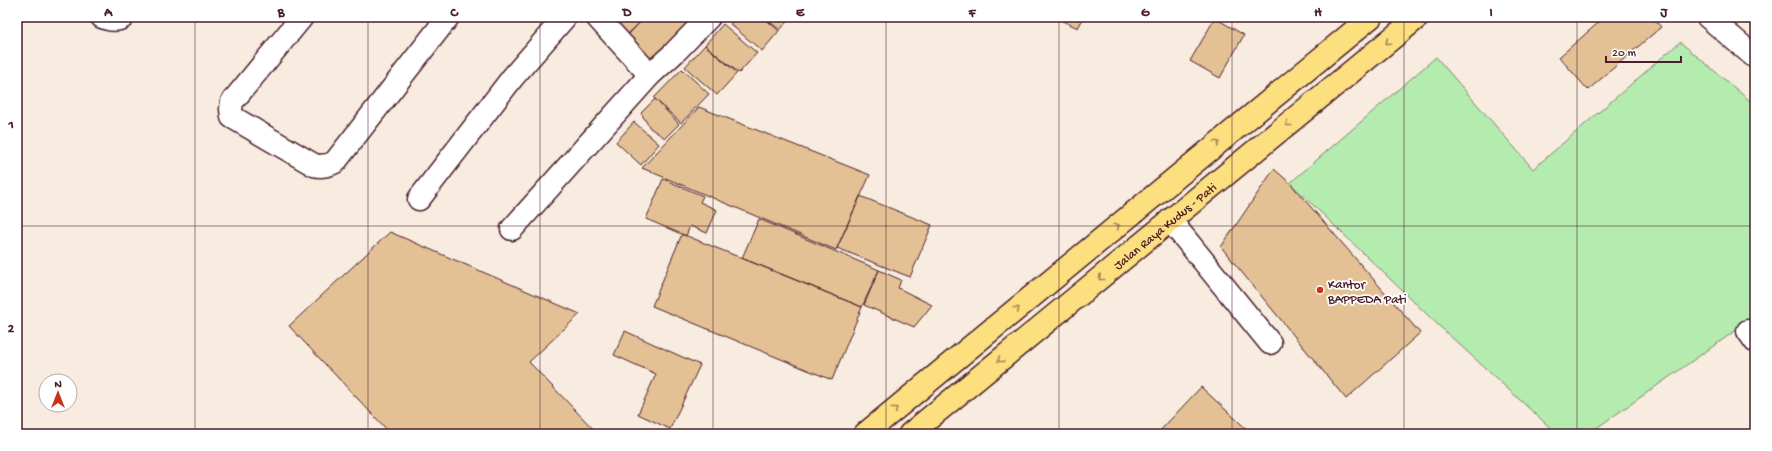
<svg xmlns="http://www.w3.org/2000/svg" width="1772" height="451" font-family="'Gochi Hand',sans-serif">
  <rect width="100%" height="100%" fill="#f7ecdf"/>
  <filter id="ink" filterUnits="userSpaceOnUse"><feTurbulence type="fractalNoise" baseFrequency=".025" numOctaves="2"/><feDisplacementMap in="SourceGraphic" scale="8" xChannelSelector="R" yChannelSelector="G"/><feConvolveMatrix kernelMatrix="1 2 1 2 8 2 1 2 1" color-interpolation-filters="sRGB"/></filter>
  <g filter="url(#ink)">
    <!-- green -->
    <path fill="#b4ebae" stroke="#7f856c" d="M1680,42L1755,105V317L1588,434H1557L1437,324L1290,183L1436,57L1533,169Z"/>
    <!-- building -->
    <path fill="#e3c195" stroke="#4a1f2b" d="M617,17H645L626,36L611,22Z
      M645,17H698L659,67L626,37Z
      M736,17H763L779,31L762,51L730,24Z
      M764,17H791L780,30Z
      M1053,17H1084L1078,28Z
      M1605,17H1652L1661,27L1588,90L1559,57Z
      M1215,18L1244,35L1220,78L1190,61Z
      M723,24L757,53L739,73L705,45Z
      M705,45L737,73L717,95L685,67Z
      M682,69L709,94L681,123L654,98Z
      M655,99L679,124L665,138L650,128L641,113Z
      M699,107L870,175L836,250L642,168Z
      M634,122L659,144L641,165L616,142Z
      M1274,169L1290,183L1420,333L1346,399L1221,247Z
      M663,179L703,196L700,202L717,210L707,233L690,226L686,236L646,219Z
      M860,196L932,225L910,277L837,248Z
      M759,219L879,270L862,307L742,258Z
      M390,232L580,314L529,362L598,434H391L289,326Z
      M682,234L862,307L832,380L652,306Z
      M879,270L901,280L898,288L932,305L914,327L864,305Z
      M625,331L700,365L670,429L638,414L656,374L614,355Z
      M1201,387L1252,434H1157Z"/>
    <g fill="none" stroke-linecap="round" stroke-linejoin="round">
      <defs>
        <path id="minor" d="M102,17C109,20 117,21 123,17
          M302,17L232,102L231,109L232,117L314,165C322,167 328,166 335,162L448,17
          M597,17L650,75
          M1708,17L1755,57
          M419,199L513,77L565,17
          M1170,220L1270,343
          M512,229L650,75L674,53L709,17
          M1748,331L1755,341"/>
        <g id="major">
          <path d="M865,434L1371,17"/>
          <path id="s1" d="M910,434L1418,17"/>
        </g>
      </defs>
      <!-- minor casing -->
      <use href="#minor" stroke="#4a1f2b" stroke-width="25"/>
      <!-- major casing -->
      <use href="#major" stroke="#4a1f2b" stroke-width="25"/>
      <!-- minor -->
      <use href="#minor" stroke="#fff" stroke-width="22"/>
      <!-- major -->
      <use href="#major" stroke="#fce080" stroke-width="22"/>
    </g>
    <!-- one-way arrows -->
    <defs><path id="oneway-chevron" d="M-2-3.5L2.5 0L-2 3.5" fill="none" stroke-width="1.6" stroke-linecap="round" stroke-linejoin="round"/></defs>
    <g stroke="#a38056">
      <use href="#oneway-chevron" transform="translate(1388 42) rotate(141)"/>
      <use href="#oneway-chevron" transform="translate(1288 124) rotate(141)"/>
      <use href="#oneway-chevron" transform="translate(1217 143) rotate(-39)"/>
      <use href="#oneway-chevron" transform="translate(1117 226) rotate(-39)"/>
      <use href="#oneway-chevron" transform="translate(1101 278) rotate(141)"/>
      <use href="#oneway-chevron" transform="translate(1017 309) rotate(-39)"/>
      <use href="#oneway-chevron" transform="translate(1000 360) rotate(141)"/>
      <use href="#oneway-chevron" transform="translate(895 409) rotate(-39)"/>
    </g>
  </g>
  <!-- grid -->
  <path fill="none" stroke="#4a1f2b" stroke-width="1" stroke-opacity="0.55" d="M195,17V434M368,17V434M540,17V434M713,17V434M886,17V434M1059,17V434M1232,17V434M1404,17V434M1577,17V434M17,226H1755"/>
  <!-- markers -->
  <circle fill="#c8321e" stroke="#fff" stroke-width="1.5" cx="1320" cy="290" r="4"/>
  <g text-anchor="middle" stroke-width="3.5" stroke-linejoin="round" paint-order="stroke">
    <!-- street labels -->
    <g font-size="13" fill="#4a1f2b" stroke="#fff">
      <text dy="5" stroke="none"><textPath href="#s1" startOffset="329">Jalan Raya Kudus - Pati</textPath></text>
    </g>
    <!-- poi labels -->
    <g font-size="13" fill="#4a1f2b" stroke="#fff" text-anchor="start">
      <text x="1328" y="288">Kantor<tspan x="1328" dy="15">BAPPEDA Pati</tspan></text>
    </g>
  </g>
  <!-- margin -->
  <rect width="1772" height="451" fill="none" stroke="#fff" stroke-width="44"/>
  <!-- north arrow -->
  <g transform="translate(58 393)"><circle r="19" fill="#ffffff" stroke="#b7a5aa"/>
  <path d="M0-3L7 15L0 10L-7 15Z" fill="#c8321e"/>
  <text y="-6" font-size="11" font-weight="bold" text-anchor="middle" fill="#4a1f2b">N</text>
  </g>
  <!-- scale -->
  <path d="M1606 56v6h75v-6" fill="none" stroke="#4a1f2b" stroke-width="2"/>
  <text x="1612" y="56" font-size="12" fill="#4a1f2b" stroke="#ffffff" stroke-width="3" paint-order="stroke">20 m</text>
  <rect x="22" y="22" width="1728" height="407" fill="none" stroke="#4a1f2b" stroke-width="1.5"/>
  <g font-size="13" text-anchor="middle" font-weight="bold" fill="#4a1f2b">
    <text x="108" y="16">A</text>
    <text x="281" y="16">B</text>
    <text x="454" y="16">C</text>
    <text x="627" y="16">D</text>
    <text x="800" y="16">E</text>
    <text x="972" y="16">F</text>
    <text x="1145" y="16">G</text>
    <text x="1318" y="16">H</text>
    <text x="1491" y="16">I</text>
    <text x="1664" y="16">J</text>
    <text x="11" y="128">1</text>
    <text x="11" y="332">2</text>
  </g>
</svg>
